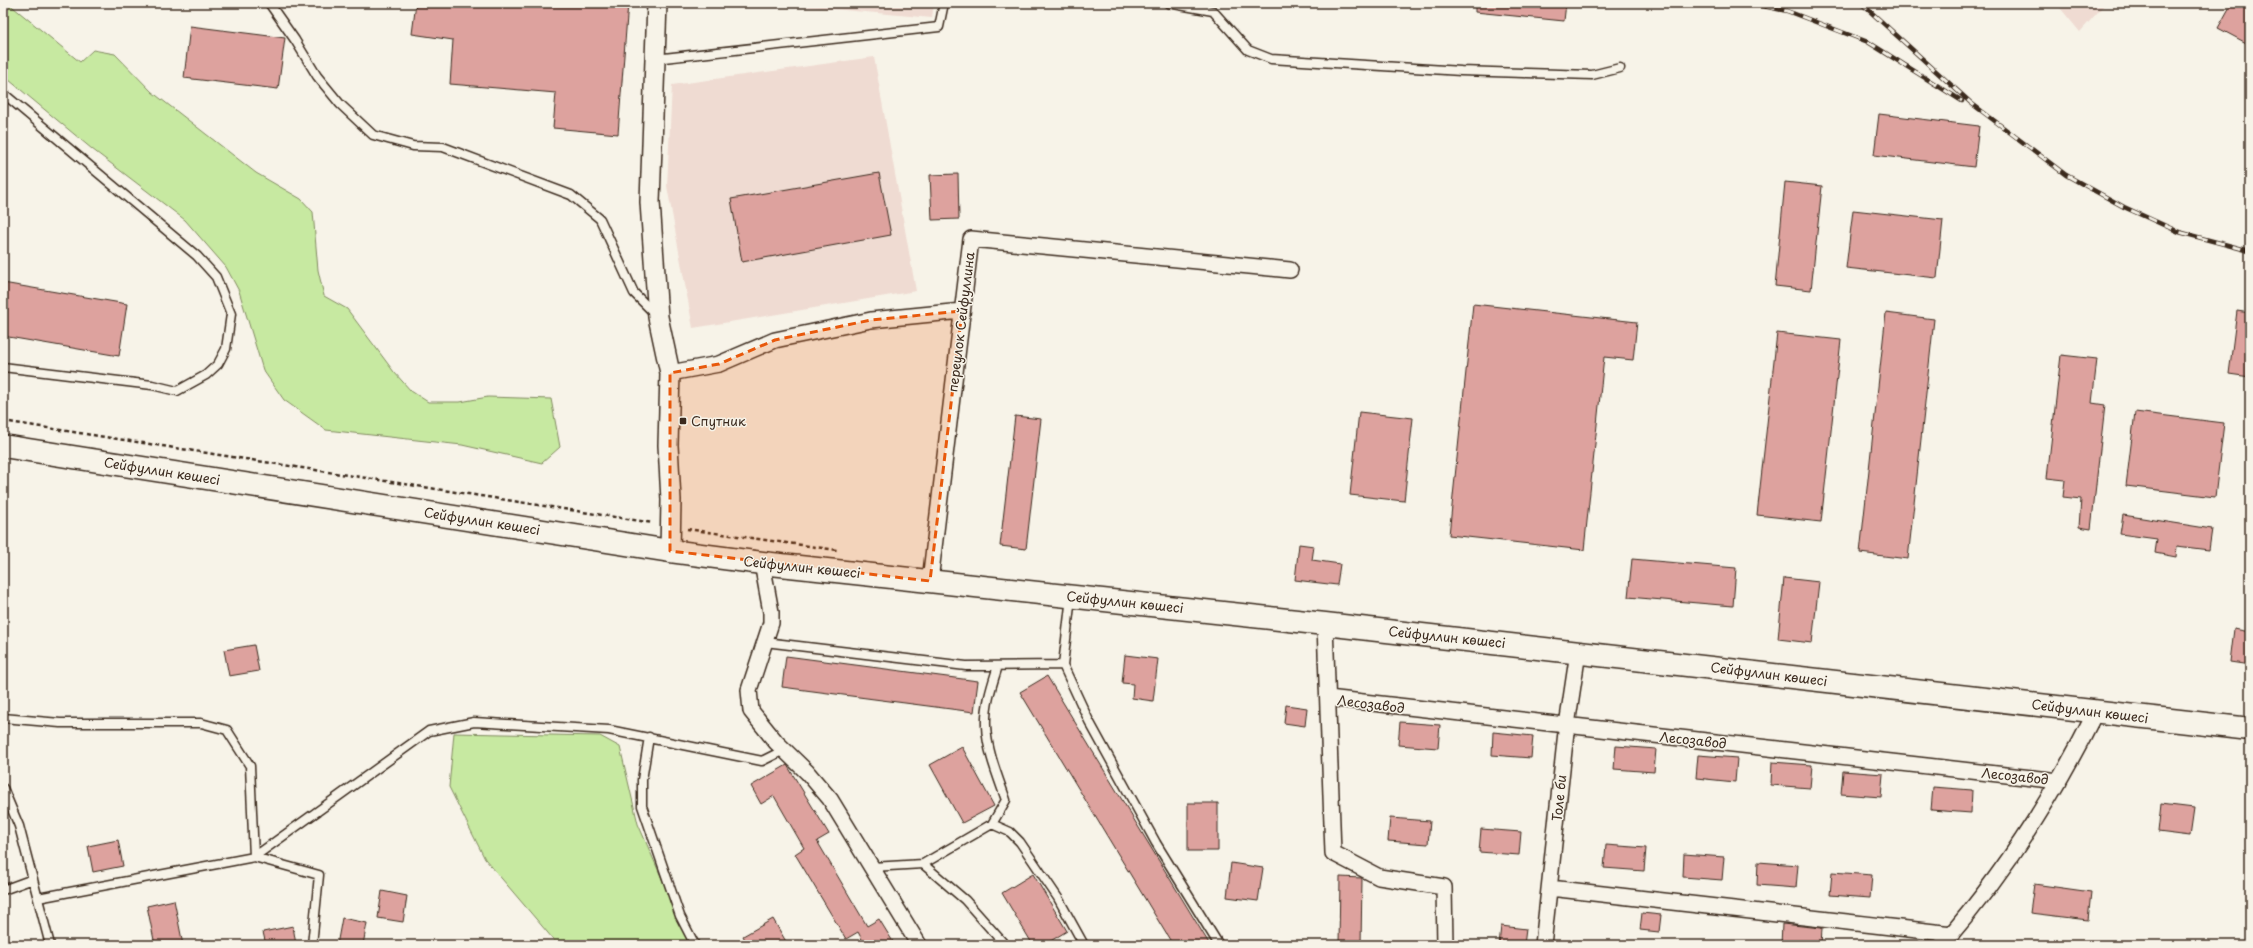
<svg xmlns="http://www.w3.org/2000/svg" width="2253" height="948" font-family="'Playpen Sans',sans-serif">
  <rect width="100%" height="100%" fill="#f7f3e8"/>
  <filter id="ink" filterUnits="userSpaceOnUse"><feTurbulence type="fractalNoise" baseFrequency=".025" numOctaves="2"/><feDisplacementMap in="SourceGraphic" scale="8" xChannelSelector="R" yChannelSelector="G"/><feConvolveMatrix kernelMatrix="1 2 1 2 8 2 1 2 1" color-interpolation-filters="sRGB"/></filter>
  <g filter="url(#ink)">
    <!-- built -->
    <path fill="#efdbd2" d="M766,3H934L932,18Z
      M2056,3H2106L2080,32Z
      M874,57L916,291L693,328L667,186L672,85Z"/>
    <!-- green -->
    <path fill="#c7e9a1" stroke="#818a60" d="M3,3H8L80,62L93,50L115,54L152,92L256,173L301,199L313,212L318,270L324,296L347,309L394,372L411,391L428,402H460L488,397L551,399L560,447L542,463L462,445L326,430L284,400L263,370L239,291L226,267L185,220L92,149L3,75Z
      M454,733L600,736L620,747L638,824L691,945H556L553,939L485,859L449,787Z"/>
    <!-- building -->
    <path fill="#dda29e" stroke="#3b2a1e" d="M416,3H628L618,134L553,128L556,93L450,84L453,40L412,34Z
      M1475,3H1566L1564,21L1475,12Z
      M2232,3H2250V45L2218,28Z
      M190,26L285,38L278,89L184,78Z
      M1879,114L1979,126L1974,167L1874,155Z
      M879,173L891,235L742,262L731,199Z
      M958,174L959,219L932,220L930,175Z
      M1785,182L1822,186L1811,290L1775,286Z
      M1853,210L1943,220L1937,278L1846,268Z
      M3,283L127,304L119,356L3,336Z
      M1473,304L1637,322L1633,360L1604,357L1584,550L1449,535Z
      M2237,311L2250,313V377L2229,374Z
      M1886,313L1934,319L1908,559L1860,553Z
      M1777,333L1841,340L1821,522L1757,515Z
      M2061,355L2097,359L2092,403L2105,405L2091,529L2079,527L2081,499L2063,497L2065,480L2047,478Z
      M1359,412L1413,418L1404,501L1350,495Z
      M2135,412L2224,423L2215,497L2126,486Z
      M1015,416L1041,419L1026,549L1000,546Z
      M2123,515L2212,529L2209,550L2177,546L2176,557L2155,553L2157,539L2120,534Z
      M1299,544L1314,546L1312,560L1340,564L1337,585L1295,580Z
      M1632,559L1736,568L1733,606L1628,597Z
      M1784,578L1819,582L1812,643L1778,639Z
      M2234,629L2250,632V665L2230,662Z
      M254,645L259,671L229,676L224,650Z
      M1125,655L1158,659L1153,701L1132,698L1133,684L1122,683Z
      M786,656L978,681L974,712L782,687Z
      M1047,676L1153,851L1210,945H1173L1020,692Z
      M1286,705L1307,708L1305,726L1284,723Z
      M1400,722L1440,725L1438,748L1398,745Z
      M1493,732L1533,736L1531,758L1492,755Z
      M1616,746L1656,749L1654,772L1614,769Z
      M962,747L994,806L962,823L930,765Z
      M1698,755L1737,758L1735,782L1696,778Z
      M1772,762L1812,765L1810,788L1771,785Z
      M787,765L829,834L817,841L867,926L879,919L895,945H865L858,932L846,939L795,854L804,848L774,796L761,804L751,786Z
      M1843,771L1883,774L1881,797L1841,794Z
      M1933,787L1972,790L1971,813L1931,810Z
      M1188,803H1218V851H1188Z
      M2161,804L2194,808L2190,836L2158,832Z
      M1390,818L1430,821L1428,844L1388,841Z
      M1481,829L1521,832L1519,855L1479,852Z
      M118,840L123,866L93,872L88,846Z
      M1606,845L1646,848L1644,871L1604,868Z
      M1684,854L1724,857L1722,880L1683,877Z
      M1758,862L1798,865L1796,888L1757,885Z
      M1231,863L1263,868L1258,901L1227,897Z
      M1832,872L1872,875L1870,898L1830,895Z
      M1033,874L1067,931L1044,945H1033L1002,893Z
      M1340,877L1362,878L1361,945H1339Z
      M2034,884L2091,892L2088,920L2030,913Z
      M382,891L407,896L403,922L378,918Z
      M174,900L183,945H155L147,906Z
      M1642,913L1661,915L1659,932L1640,930Z
      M342,918L367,923L363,945H337Z
      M773,919L788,945H748L743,936Z
      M1782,924L1822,928L1821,945H1781Z
      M293,926L296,945H266L263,932Z
      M1501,926L1526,929L1524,945H1499Z"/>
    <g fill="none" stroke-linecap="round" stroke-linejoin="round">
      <defs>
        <path id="service" d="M269,3L295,40L317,76L340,104L373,135L413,146L443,147L571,195L600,219L634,293L656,315
          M1168,3L1213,11L1248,50L1271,59L1461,71L1592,75L1620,68
          M655,59L939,27L944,3
          M3,93L197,256L216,277L231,314L226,349L218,364L206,375L177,391L152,385L3,367
          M1071,597L1063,665L1089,721L1156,843L1219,945
          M765,642L966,666L1063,665
          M3,718L60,723H201L227,730L250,766L254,857L319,875L312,945
          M649,737L642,780V806L680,916L695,945
          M3,788L19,826L50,945
          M992,824L1010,832L1020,842L1058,898L1084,945
          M923,864L965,900L1005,945
          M872,867L923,864L992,824L1006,800C998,777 987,751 986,726C985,705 992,685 998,666
          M3,890L33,879
          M38,898L254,857L429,731L474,722L609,730L762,761L784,750"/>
        <path id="minor" d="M670,373L719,364L775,340L871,320L962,311
          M762,563L771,612V623L749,690L751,711L776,742L807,772L830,799L919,945
          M930,581L971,239L1290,270
          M1325,624L1333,853L1379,877L1444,887L1445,945
          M1328,698L2059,781
          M1550,888L1952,934
          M1543,945L1566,732L1578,652
          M1942,945C2003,875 2055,794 2096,711"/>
        <path id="tertiary" d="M657,3L650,202L658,317L670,373L668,445L671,500L670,551"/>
        <path id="secondary" d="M3,446L670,551L762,563L1325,624L2250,729"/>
      </defs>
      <!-- service casing -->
      <use href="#service" stroke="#3b2a1e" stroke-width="11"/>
      <!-- minor casing -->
      <use href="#minor" stroke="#3b2a1e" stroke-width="18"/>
      <!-- tertiary casing -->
      <use href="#tertiary" stroke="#3b2a1e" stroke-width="22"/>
      <!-- secondary casing -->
      <use href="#secondary" stroke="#3b2a1e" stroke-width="25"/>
      <!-- path -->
      <path stroke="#3b2a1e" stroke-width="2.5" stroke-dasharray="4 3" stroke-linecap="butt" d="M3,421L653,523
        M687,529L837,550"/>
      <!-- service -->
      <use href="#service" stroke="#f7f3e8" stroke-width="8"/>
      <!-- minor -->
      <use href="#minor" stroke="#f7f3e8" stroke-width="15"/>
      <!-- tertiary -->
      <use href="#tertiary" stroke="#f7f3e8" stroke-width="19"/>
      <!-- secondary -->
      <use href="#secondary" stroke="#f7f3e8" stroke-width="22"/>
      <defs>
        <path id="rail" d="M1749,3L1787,11L1868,42L1962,101
          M1861,3L1971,103L2066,175L2124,207L2179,232L2250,251"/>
      </defs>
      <!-- rail casing -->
      <use href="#rail" stroke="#3b2a1e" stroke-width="4.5"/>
      <!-- rail -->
      <use href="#rail" stroke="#f7f3e8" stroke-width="3" stroke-dasharray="9" stroke-linecap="butt"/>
    </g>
  </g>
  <!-- marked area -->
  <path fill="#e8590c" fill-opacity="0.2" stroke="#e8590c" stroke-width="3" stroke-dasharray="8 5" stroke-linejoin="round" d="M962,311L930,581L670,551V373L719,364L775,340L871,320Z"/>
  <!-- markers -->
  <rect fill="#3b2a1e" stroke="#f7f3e8" stroke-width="1.5" x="679" y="417" width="8" height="8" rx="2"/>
  <g text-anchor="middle" stroke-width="3" stroke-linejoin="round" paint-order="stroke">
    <!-- street labels -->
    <g font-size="13" fill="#3b2a1e" stroke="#f7f3e8">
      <text transform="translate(961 322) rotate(-83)" y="5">переулок Сейфуллина</text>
      <text transform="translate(162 471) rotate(9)" y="5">Сейфуллин көшесі</text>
      <text transform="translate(482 521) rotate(9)" y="5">Сейфуллин көшесі</text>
      <text transform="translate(802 567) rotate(6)" y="5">Сейфуллин көшесі</text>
      <text transform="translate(1125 602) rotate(6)" y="5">Сейфуллин көшесі</text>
      <text transform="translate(1447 637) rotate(6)" y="5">Сейфуллин көшесі</text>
      <text transform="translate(1769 674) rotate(7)" y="5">Сейфуллин көшесі</text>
      <text transform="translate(1371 704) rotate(7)" y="5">Лесозавод</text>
      <text transform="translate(2090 711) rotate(7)" y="5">Сейфуллин көшесі</text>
      <text transform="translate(1693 740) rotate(6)" y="5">Лесозавод</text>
      <text transform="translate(2015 776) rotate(6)" y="5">Лесозавод</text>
      <text transform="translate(1559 798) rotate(-84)" y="5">Толе би</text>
    </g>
    <!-- poi labels -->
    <g font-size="13" fill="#3b2a1e" stroke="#f7f3e8" text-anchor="start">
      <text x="691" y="426">Спутник</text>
    </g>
  </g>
  <!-- margin -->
  <rect width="2253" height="948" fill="none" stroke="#f7f3e8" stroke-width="16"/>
  <rect x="8" y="8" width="2237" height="932" fill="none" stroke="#3b2a1e" stroke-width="1.5" filter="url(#ink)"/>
</svg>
